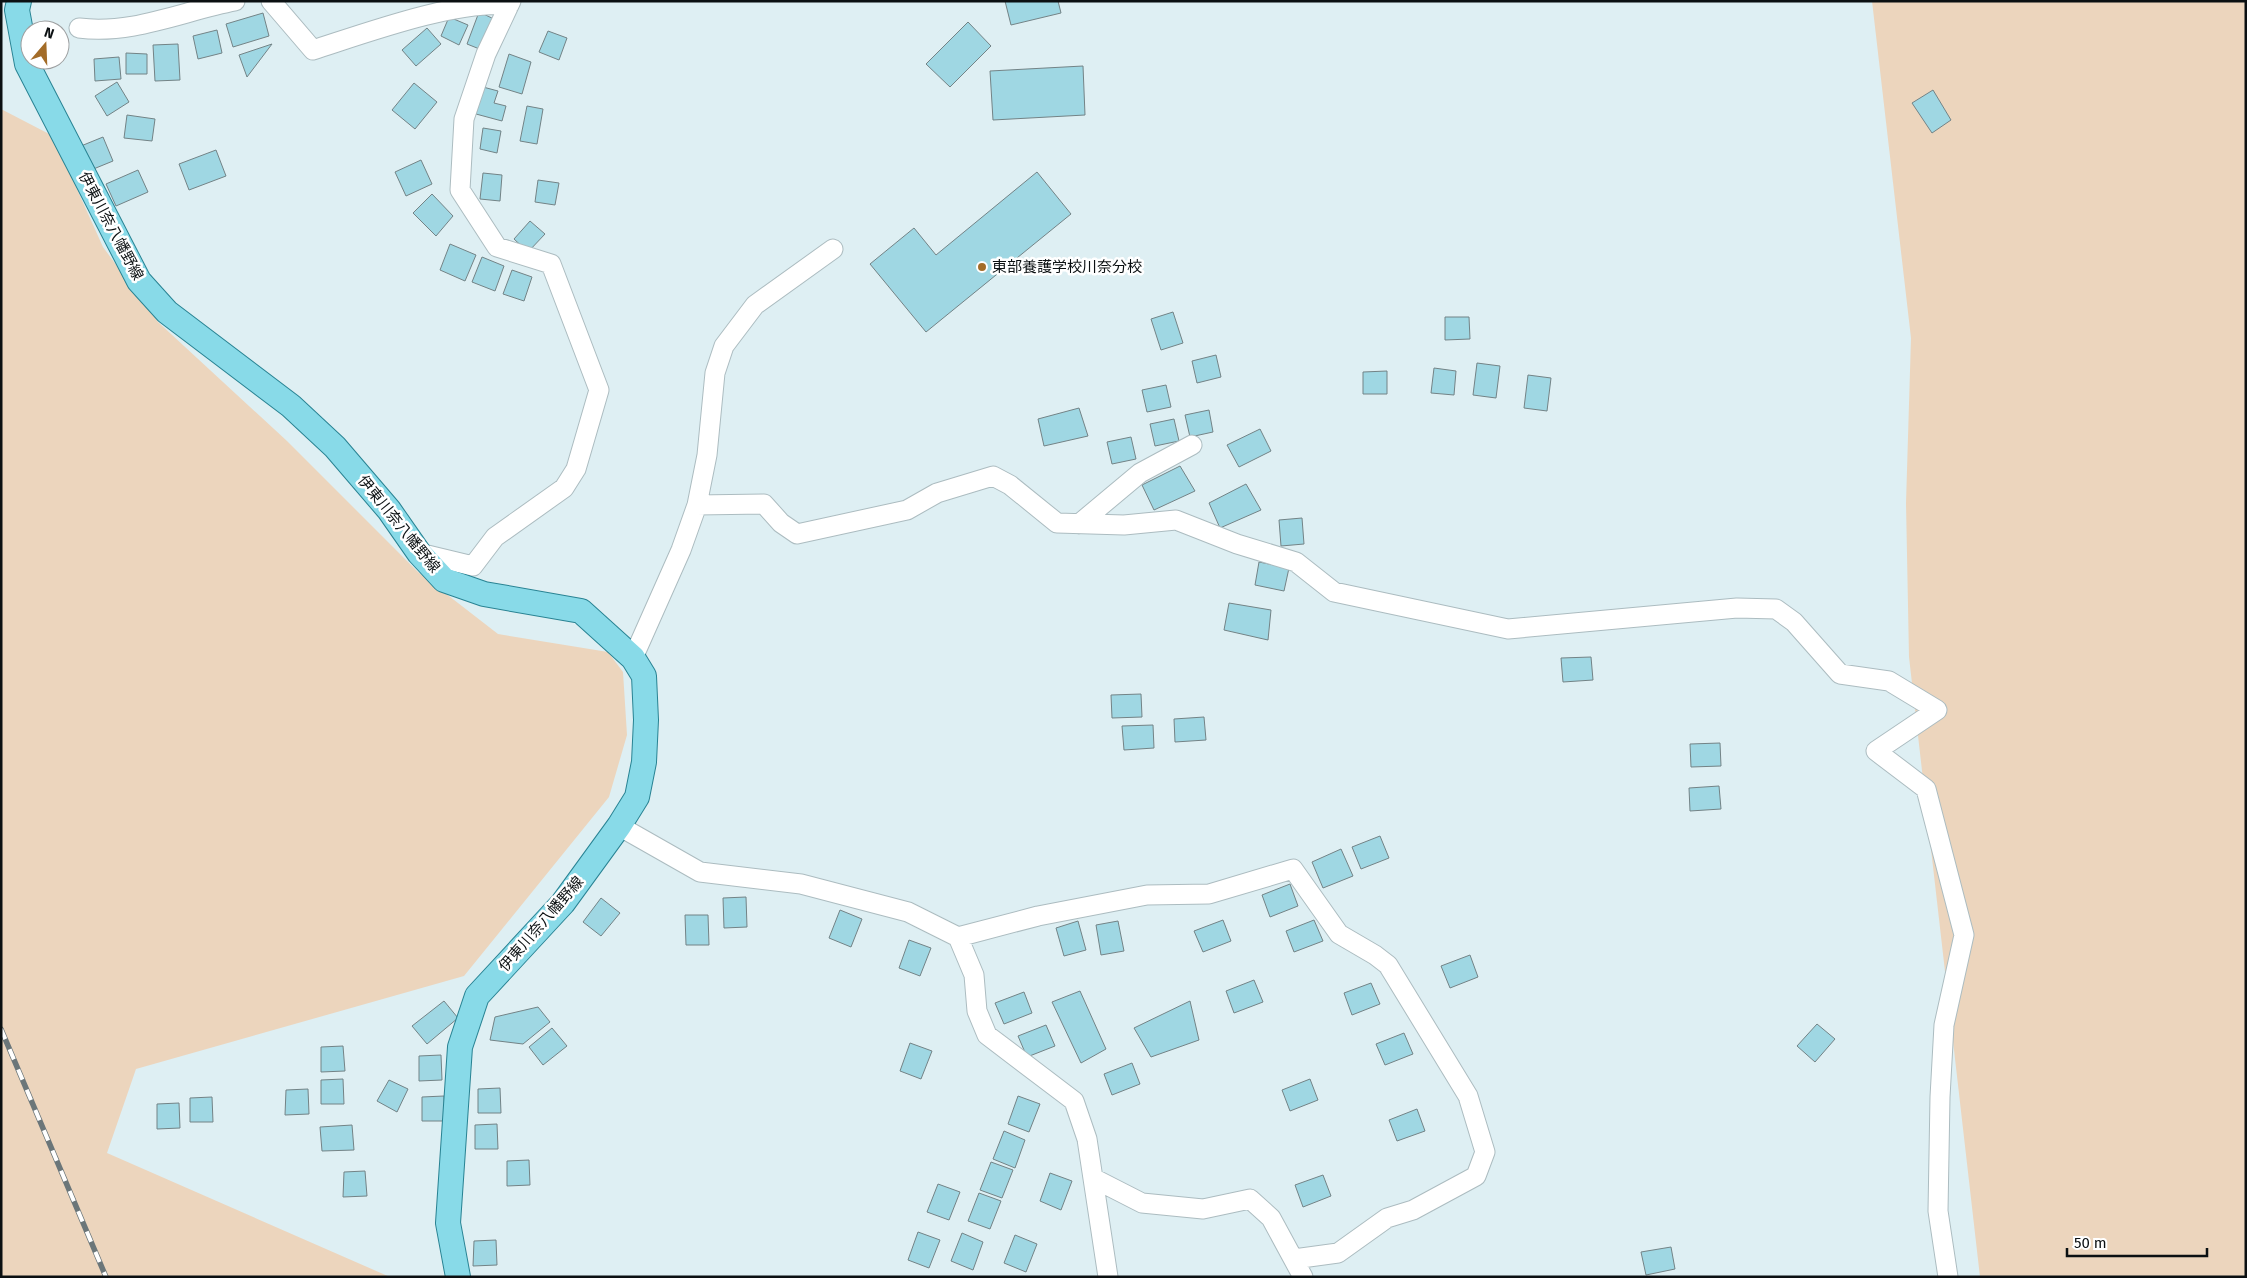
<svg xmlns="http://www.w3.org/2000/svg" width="2247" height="1278" font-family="'Fira Sans','Noto Sans JP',sans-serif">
  <rect width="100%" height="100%" fill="#deeff3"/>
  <!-- green -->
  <path fill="#ecd5bd" d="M1872,1H2246V1277H1980L1909,657L1906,503L1911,338Z
    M1,109L53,136L103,247L158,322L287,441L418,572L498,634L608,652L623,672L627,735L609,797L464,976L136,1069L107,1153L390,1277H1Z"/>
  <!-- building -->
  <path fill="#9fd7e3" stroke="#738386" d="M1005,1H1058L1061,13L1011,25Z
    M479,12L494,19L482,50L467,44Z
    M263,13L269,36L233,47L226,24Z
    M449,17L468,25L459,45L441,36Z
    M968,22L991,46L950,87L926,64Z
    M427,28L441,44L416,66L402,50Z
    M217,30L222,53L198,59L193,36Z
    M548,31L567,38L559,60L539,52Z
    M178,44L180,80L155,81L153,45Z
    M272,44L247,77L239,55Z
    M126,53L147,54V74H126Z
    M509,54L531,62L522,94L499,87Z
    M119,57L121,79L95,81L94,59Z
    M1083,66L1085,115L993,120L990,71Z
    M117,82L129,102L107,116L95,96Z
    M414,83L437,102L415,129L392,110Z
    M483,87L498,91L494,103L506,106L502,121L476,114Z
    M1933,90L1951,120L1932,133L1912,103Z
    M527,106L543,109L537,144L520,141Z
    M127,115L155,119L152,141L124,138Z
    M483,128L501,131L497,153L480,149Z
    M103,137L113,161L91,170L81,146Z
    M216,150L226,176L189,190L179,164Z
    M421,160L432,184L406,196L395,172Z
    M138,170L148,192L116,206L106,184Z
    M1037,172L1071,214L926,332L870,264L914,228L936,255Z
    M483,173L502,175L500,201L480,199Z
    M538,180L559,183L555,205L535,202Z
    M432,194L453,216L436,236L413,213Z
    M530,221L545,234L528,252L514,239Z
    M450,244L476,255L465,281L440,270Z
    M482,257L504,266L495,291L472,282Z
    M512,270L532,277L524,301L503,294Z
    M1173,312L1183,343L1161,350L1151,319Z
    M1445,317H1469L1470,339L1445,340Z
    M1216,355L1221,377L1197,383L1192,361Z
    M1477,363L1500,366L1496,398L1473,395Z
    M1434,368L1456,371L1454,395L1431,393Z
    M1387,371V394H1363V372Z
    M1528,375L1551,378L1547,411L1524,408Z
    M1166,385L1171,407L1147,412L1142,390Z
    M1079,408L1088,436L1044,446L1038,419Z
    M1209,410L1213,432L1190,437L1185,415Z
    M1174,419L1179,441L1155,446L1150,424Z
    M1260,429L1271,451L1239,467L1227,445Z
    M1131,437L1136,459L1112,464L1107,442Z
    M1180,466L1195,491L1154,510L1142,485Z
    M1246,484L1261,510L1220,528L1209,503Z
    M1302,518L1304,544L1281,546L1279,520Z
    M1259,562L1289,568L1284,591L1255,585Z
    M1229,603L1271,610L1268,640L1224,630Z
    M1591,657L1593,680L1563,682L1561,658Z
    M1141,694L1142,717L1112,718L1111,695Z
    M1204,717L1206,740L1175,742L1174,719Z
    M1153,725L1154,748L1124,750L1122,726Z
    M1720,743L1721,766L1691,767L1690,744Z
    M1719,786L1721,809L1690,811L1689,788Z
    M1380,836L1389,858L1361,869L1352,847Z
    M1341,849L1353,876L1323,888L1312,862Z
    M1290,884L1298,906L1270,917L1262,895Z
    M746,897L747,927L724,928L723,898Z
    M601,898L620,913L601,936L583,922Z
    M840,910L862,919L851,947L829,938Z
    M685,915H708L709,945H686Z
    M1223,920L1231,941L1203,952L1194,931Z
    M1314,920L1323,941L1294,952L1286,931Z
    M1078,921L1086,950L1064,956L1056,928Z
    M1118,921L1124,951L1101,955L1096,925Z
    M909,940L931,948L920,976L899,968Z
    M1470,955L1478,977L1450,988L1441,966Z
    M1254,980L1263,1002L1234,1013L1226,991Z
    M1371,983L1380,1004L1352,1015L1344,993Z
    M1080,991L1106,1049L1081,1063L1052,1002Z
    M1024,992L1032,1013L1004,1024L995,1003Z
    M444,1001L458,1018L427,1044L412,1026Z
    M1190,1001L1199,1040L1151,1057L1134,1028Z
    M538,1007L550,1022L523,1044L490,1040L495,1017Z
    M1817,1024L1835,1039L1815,1062L1797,1046Z
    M1046,1025L1055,1046L1027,1057L1018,1036Z
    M552,1028L567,1046L543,1065L529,1047Z
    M1404,1033L1413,1054L1385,1065L1376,1044Z
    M910,1043L932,1051L921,1079L900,1071Z
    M343,1046L345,1071L321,1072V1047Z
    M441,1055L442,1080L419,1081V1056Z
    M1132,1063L1140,1084L1112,1095L1104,1074Z
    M343,1079L344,1104H321V1080Z
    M1310,1079L1318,1100L1290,1111L1282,1090Z
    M389,1080L408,1089L397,1112L377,1101Z
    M500,1088L501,1113H478V1089Z
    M308,1089L309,1114L285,1115L286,1090Z
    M444,1096L445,1121H422V1097Z
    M1018,1096L1040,1104L1029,1132L1008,1124Z
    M212,1097L213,1122H190V1098Z
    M179,1103L180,1128L157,1129V1104Z
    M1417,1109L1425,1131L1397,1141L1389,1120Z
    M497,1124L498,1149H475V1125Z
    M352,1125L354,1150L322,1151L320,1127Z
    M1004,1131L1025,1140L1015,1168L993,1159Z
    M529,1160L530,1185L507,1186V1161Z
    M991,1162L1013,1170L1002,1198L980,1190Z
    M365,1171L367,1196L343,1197L344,1172Z
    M1050,1173L1072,1181L1061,1210L1040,1201Z
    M1323,1175L1331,1196L1303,1207L1295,1185Z
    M938,1184L960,1192L949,1220L927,1212Z
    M979,1193L1001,1201L990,1229L968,1221Z
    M918,1232L940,1240L929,1268L908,1260Z
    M962,1233L983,1242L973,1270L951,1261Z
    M1015,1235L1037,1244L1026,1272L1004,1263Z
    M496,1240L497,1265L473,1266L474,1241Z
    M1671,1247L1675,1269L1646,1275L1641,1252Z"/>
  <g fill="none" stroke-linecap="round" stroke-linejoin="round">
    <defs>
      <path id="minor" d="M271,1L313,50C366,33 456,0 509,5
        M79,28C132,35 183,11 235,1
        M697,505L764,504L781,523L797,534L907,510L937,493L993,476L1010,485L1057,523L1124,525L1176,520L1237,544L1296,562L1334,592L1508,629L1737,608L1776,609L1794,622L1840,674L1889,681L1937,710L1876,751L1926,789L1964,935L1944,1025L1940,1097L1938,1211L1948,1277
        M1079,524L1140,473L1192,445
        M419,553L473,566L495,537L564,488L576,469L599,390L551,264L497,247L460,190L464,119L486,54L511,1
        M633,658L681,550L697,505L707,455L715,373L724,346L755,305L833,249
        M619,826L700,872L801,884L908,912L958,937L974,975L977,1011L987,1035L1074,1101L1087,1139L1108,1277
        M958,937L1038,916L1147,895L1209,894L1293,869L1339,934L1375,955L1388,965L1468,1096L1485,1152L1476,1176L1413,1210L1387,1218L1338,1253L1294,1259
        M1093,1178L1142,1203L1203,1209L1250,1199L1271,1218L1303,1277"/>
      <path id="major" d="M19,1L17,10L27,64L139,281L167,312L291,406L335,447L389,510L419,553L444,580L484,594L581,611L633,658L644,676L646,720L644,762L637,797L619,826L563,903L477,996L460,1047L448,1223L458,1277"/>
    </defs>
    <!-- minor casing -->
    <use href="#minor" stroke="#acbcc0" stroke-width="21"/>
    <!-- major casing -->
    <use href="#major" stroke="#298393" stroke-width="26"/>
    <!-- minor -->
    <use href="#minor" stroke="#fff" stroke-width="19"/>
    <!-- major -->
    <use href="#major" stroke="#88dae8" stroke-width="24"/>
    <defs>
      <path id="rail" d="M1,1029L106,1277"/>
    </defs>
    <!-- rail casing -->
    <use href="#rail" stroke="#6b7679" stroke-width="5.5"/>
    <!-- rail -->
    <use href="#rail" stroke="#fff" stroke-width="4" stroke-dasharray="11" stroke-linecap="butt"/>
  </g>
  <!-- markers -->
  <circle fill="#a36c28" stroke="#fff" stroke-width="2" cx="982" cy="267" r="5"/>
  <g text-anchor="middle" stroke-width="5" stroke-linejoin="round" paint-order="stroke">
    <!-- street labels -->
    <g font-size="15" fill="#0b1012" stroke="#fff">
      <text transform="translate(111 226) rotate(62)" y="5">伊東川奈八幡野線</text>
      <text transform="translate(399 524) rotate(51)" y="5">伊東川奈八幡野線</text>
      <text transform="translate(541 924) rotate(-49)" y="5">伊東川奈八幡野線</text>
    </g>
    <!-- poi labels -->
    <g font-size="15" fill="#0b1012" stroke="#fff" text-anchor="start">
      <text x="992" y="272">東部養護学校川奈分校</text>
    </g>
  </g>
  <!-- border -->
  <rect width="2247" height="1278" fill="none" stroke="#0b1012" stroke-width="5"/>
  <!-- north arrow -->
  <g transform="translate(45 45) rotate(19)"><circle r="24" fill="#ffffff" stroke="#9d9fa0"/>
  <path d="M0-4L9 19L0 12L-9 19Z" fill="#a36c28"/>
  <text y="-8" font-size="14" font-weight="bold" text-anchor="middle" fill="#0b1012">N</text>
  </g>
  <!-- scale -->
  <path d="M2067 1248v8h140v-8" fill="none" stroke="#0b1012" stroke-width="2.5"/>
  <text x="2074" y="1248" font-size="15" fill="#0b1012" stroke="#ffffff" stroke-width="4" paint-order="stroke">50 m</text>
</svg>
